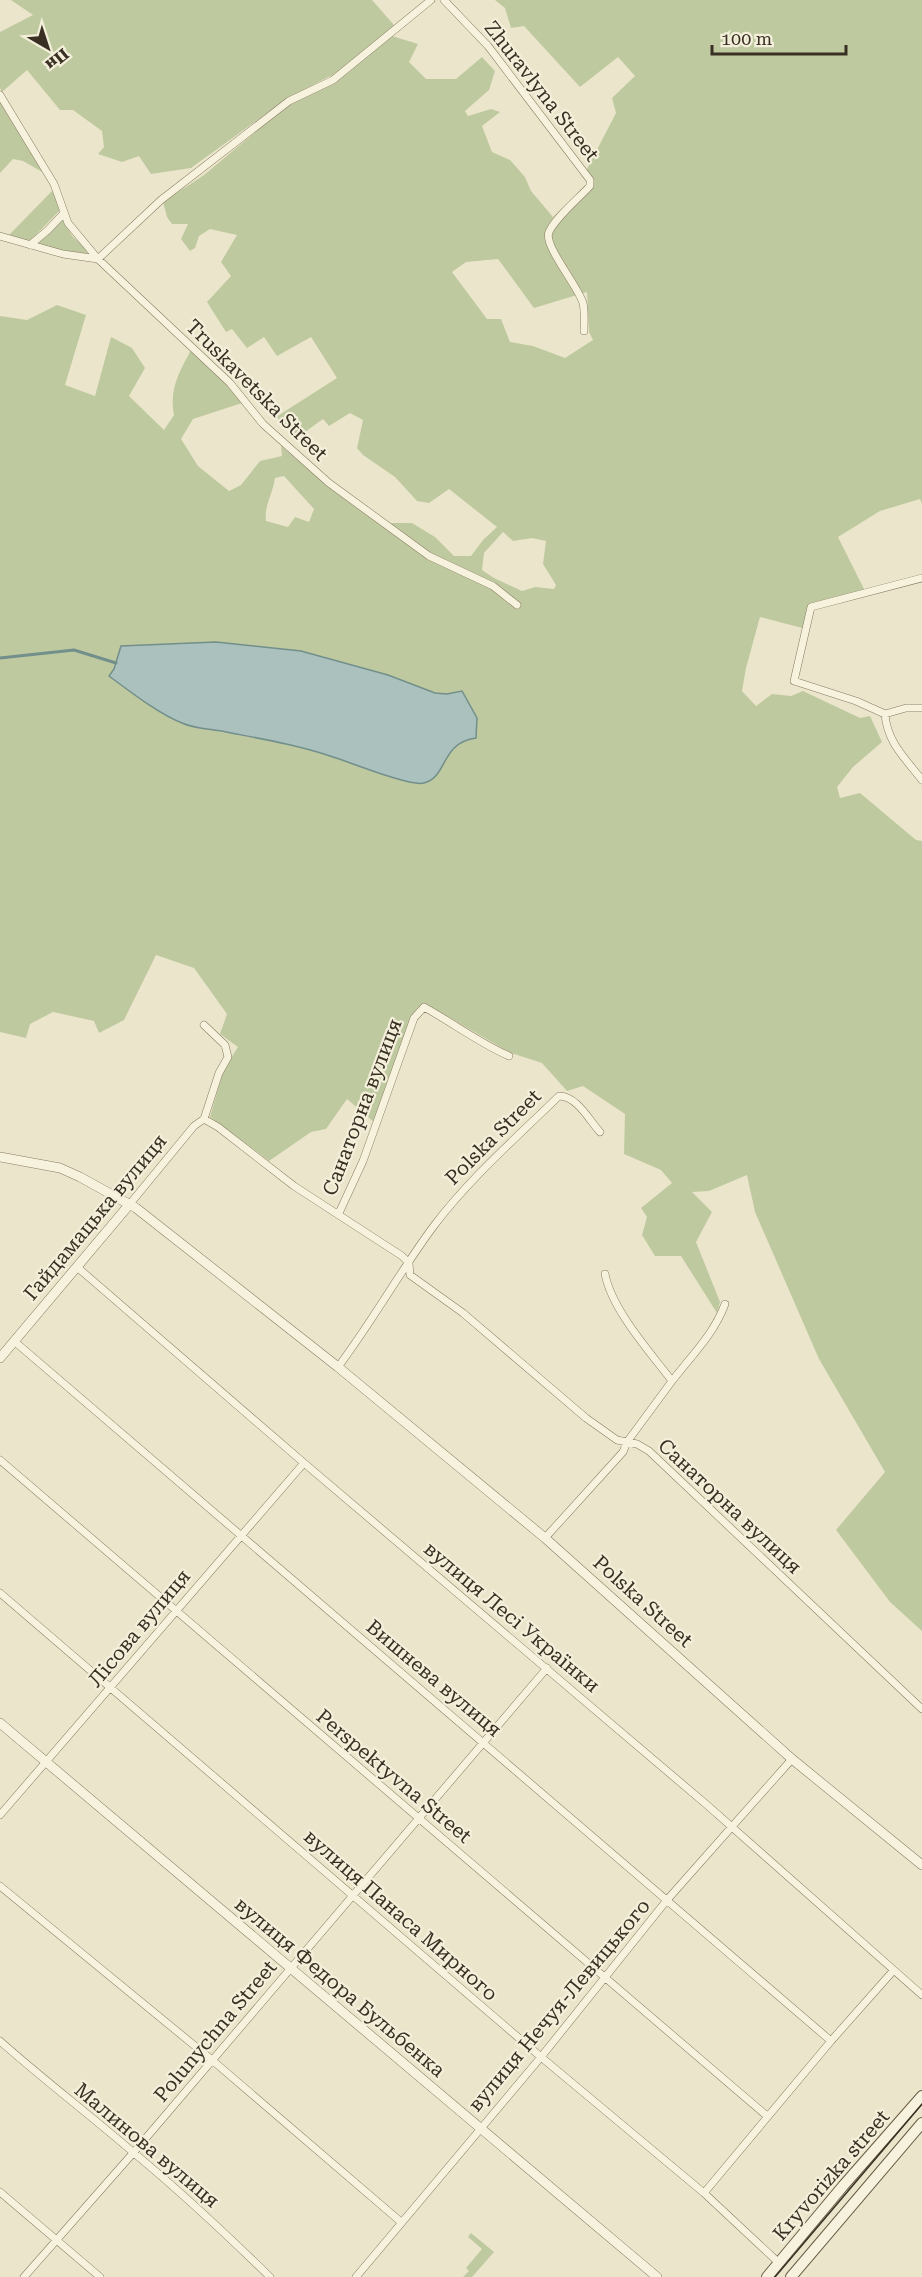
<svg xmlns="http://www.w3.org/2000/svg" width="922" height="2277" font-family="'Roboto Serif',serif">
  <rect width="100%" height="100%" fill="#ebe6cb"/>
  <!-- green -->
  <path fill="#bfc9a0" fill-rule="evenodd" d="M11,0H372L394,25L367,49L392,36L418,44L409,62L426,79H456L482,57L495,71L489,90L465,111L468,116L491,109L500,112L482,126L492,152L510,160L525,177L531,191L553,217L587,184V169L616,113L612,98L635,76L618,57L580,87L524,26L511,28L505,8L495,0H922V504L920,499L880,511L838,537L865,591L811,607L806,629L760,617L746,668L742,691L756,706L772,694L791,696L803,691L860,718L870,716L882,742L853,767L837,787L840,798L860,793L916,840L922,841V1631L890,1602L836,1530L885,1472L819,1359L755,1212L747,1175L709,1191L692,1192L712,1212L696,1242L720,1302L717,1313L681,1256H655L642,1235L647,1217L641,1208L672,1183L661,1170L624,1154L625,1114L583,1086L567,1091L542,1063L511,1053L426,1004L418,1007L411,1016L375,1123L347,1099L326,1129L311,1132L269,1161L210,1117L224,1069L238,1047L220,1034L227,1014L194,968L156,955L124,1020L99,1033L94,1021L53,1012L30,1024L26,1038L0,1032V316L27,320L57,305L86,315L65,385L95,396L111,337L132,348L145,368L129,396L164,430L174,415C169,390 179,372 191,350L223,381L242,403L193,419L181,439L198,466L229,491L241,485L260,461L282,456L281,446L328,486L378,523H412L435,537L454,556H471L483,540L497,527L449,489L429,503L417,501L395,477L363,455L357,448L363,420L350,413L329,426L323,419L298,437L276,417L337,378L311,337L277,356L264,337L247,348L232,329L226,332L207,302L231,276L221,262L237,235L210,229L199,236L195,248L190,251L181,239L188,224H172L167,217L163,202L204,175L290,103L334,83L353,69L328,77L285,100L191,168L151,174L139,156L122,162L98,154L104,147L102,131L73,110H60L27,70L2,92L0,88V32L33,15ZM498,259L534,308L587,292L589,332L593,340L565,358L533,346L510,342L501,319H487L452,272L466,262ZM284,476L314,509L309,522L295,517L288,527L266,521C264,505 273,494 275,478ZM503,532L513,541L532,538L546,541L543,564L556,585L554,589L535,587L522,591L494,578L482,570L484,553Z
    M0,102L44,173L23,161L13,159L0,173Z
    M52,191L61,209L30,241L9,235Z
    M63,220L72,236L87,250L86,255L80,256L36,244Z
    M471,2233L494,2252L472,2277H463L469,2271L466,2268L482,2249L468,2237Z"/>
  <!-- water -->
  <path fill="#abc1bd" stroke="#728f8b" stroke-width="1.5" d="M216,642L301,651L388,675L435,693L447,694L462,691L477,718L476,738C440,743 448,777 424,783C411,787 349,762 333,757C298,745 262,739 226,732C212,729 195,729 182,723C160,715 128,690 109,676L114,669L121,646Z"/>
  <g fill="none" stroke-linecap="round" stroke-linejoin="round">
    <!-- stream -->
    <path stroke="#728f8b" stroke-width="3" d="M0,658L74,650L116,663"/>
    <defs>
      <path id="minor" d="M444,0L488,46L590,180V186C579,198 556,217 549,232C543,245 578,286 583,303C585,312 584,322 584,331
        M0,95L54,184L68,223L98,259L161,200L289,101L333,80L431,0
        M0,236L63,254L98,259L230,383L263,424L329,483L429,556L493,586L517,605
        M30,245L48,230L64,213
        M922,578L811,607L794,681L856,701L885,714L906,708H922
        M885,714C887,742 905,758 922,780
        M204,1025L225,1045L228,1057L219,1073L204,1119
        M129,1205L194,1126L204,1119L218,1127L294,1186L402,1256L409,1263L410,1275L463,1313L586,1418L617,1440L637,1444L649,1451L922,1709
        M339,1213L363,1161L414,1018L424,1007C453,1023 479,1043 509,1056
        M77,1267L304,1463L707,1805L922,1995
        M14,1341L831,2041
        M338,1367C372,1322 399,1273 433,1227C469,1179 516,1138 559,1096C577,1096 589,1120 600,1132
        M672,1381C692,1355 714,1334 725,1304
        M0,1460L767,2116
        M545,1538L623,1452L627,1442L672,1381C650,1352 612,1310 605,1274
        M0,1593L541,2057L704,2193L779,2263
        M0,1815L304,1463
        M0,1886L212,2060L401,2222
        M0,2041C44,2080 90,2115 134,2153C181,2192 226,2234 270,2277
        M0,2192L100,2277
        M704,2193L831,2041L893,1971
        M24,2277L134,2152L547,1668
        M356,2277L541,2057L667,1900L792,1759"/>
      <path id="tertiary" d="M0,1157L60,1168L80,1177L136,1208L338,1367L545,1538L792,1759L922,1865
        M0,1358L129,1205
        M0,1723L657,2277"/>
      <path id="secondary" d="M767,2277L843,2186L922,2096
        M791,2277L922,2123"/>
    </defs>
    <!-- minor casing -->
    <use href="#minor" stroke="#877a61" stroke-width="8"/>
    <!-- tertiary casing -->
    <use href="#tertiary" stroke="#877a61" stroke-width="10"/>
    <!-- secondary casing -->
    <use href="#secondary" stroke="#695b44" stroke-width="12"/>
    <!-- minor -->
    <use href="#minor" stroke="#f7f2de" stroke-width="7"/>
    <!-- tertiary -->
    <use href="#tertiary" stroke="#f7f2de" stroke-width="9"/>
    <!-- secondary -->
    <use href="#secondary" stroke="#f7f2de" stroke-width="10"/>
    <!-- tram -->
    <path stroke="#393023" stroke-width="1.5" d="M775,2277L922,2104"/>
  </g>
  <g text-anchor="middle" stroke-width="4.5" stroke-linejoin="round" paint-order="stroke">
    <!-- street labels -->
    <g font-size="20" fill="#393023" stroke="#f3efda">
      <text transform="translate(542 91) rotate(52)" y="7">Zhuravlyna Street</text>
      <text transform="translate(257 390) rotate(45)" y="7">Truskavetska Street</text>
      <text transform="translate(362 1107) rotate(-69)" y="7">Санаторна вулиця</text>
      <text transform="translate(493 1137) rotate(-45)" y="7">Polska Street</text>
      <text transform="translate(95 1217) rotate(-50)" y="7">Гайдамацька вулиця</text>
      <text transform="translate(730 1506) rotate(43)" y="7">Санаторна вулиця</text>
      <text transform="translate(643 1601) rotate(42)" y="7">Polska Street</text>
      <text transform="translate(512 1617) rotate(40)" y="7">вулиця Лесі Українки</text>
      <text transform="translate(139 1628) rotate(-50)" y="7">Лісова вулиця</text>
      <text transform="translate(434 1678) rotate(40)" y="7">Вишнева вулиця</text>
      <text transform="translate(394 1776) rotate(40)" y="7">Perspektyvna Street</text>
      <text transform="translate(401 1915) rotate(41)" y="7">вулиця Панаса Мирного</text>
      <text transform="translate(340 1987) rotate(40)" y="7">вулиця Федора Бульбенка</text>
      <text transform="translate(559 2005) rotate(-50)" y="7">вулиця Нечуя-Левицького</text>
      <text transform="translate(215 2031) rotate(-50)" y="7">Polunychna Street</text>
      <text transform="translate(147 2145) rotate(40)" y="7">Малинова вулиця</text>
      <text transform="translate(831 2175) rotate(-49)" y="7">Kryvorizka street</text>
    </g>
  </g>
  <!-- north arrow -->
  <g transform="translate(48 48) rotate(141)" stroke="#f3efda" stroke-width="4.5" paint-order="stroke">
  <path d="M0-4.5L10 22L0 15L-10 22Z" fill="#393023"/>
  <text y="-9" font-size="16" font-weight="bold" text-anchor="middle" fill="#393023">Пн</text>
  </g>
  <!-- scale -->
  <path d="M712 45v9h134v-9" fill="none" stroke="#393023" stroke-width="3"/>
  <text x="721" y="45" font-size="18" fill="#393023" stroke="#f3efda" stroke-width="4.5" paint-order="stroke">100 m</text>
</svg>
